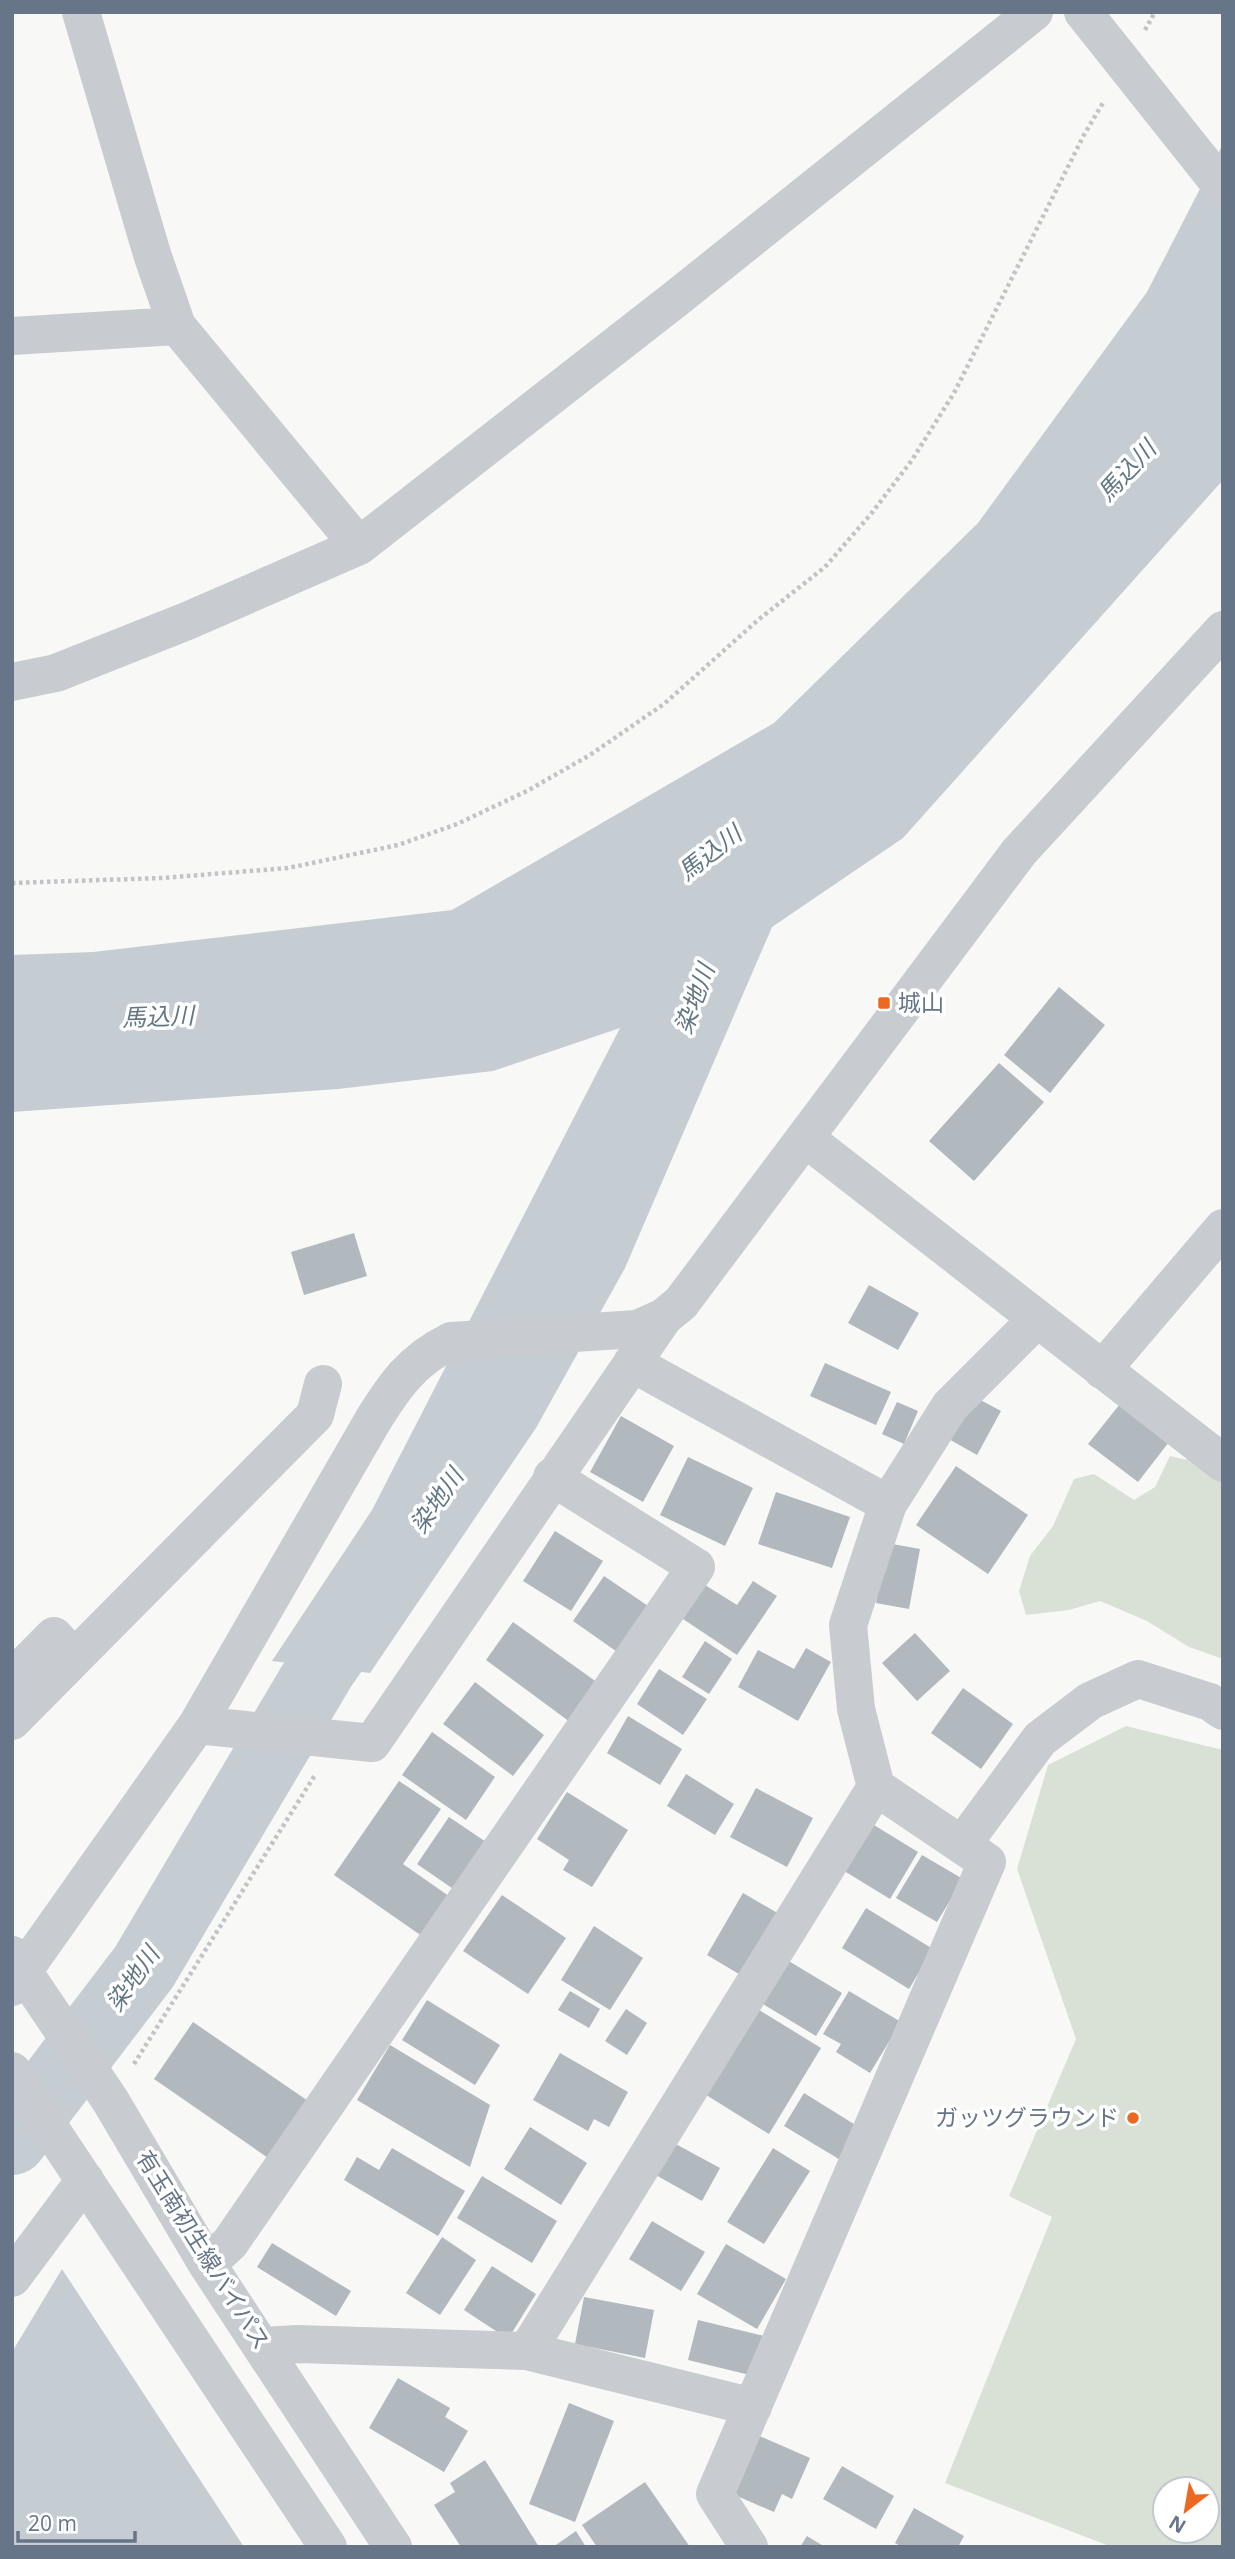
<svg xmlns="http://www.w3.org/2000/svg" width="1235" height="2559" font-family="'Open Sans','Noto Sans JP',sans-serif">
  <rect width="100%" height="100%" fill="#f8f8f6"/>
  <!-- green -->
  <path fill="#d9e1d6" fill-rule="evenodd" d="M1170,1456L1197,1462L1223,1479V1659L1189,1647L1147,1621L1100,1601L1069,1610L1026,1615L1019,1591L1030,1556L1053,1526L1074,1479L1094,1474L1134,1500L1155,1487Z
    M1126,1726L1223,1750V2547H1112L945,2483L1052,2217L1009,2196L1076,2039L1017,1869L1048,1765ZM1165,2489H1207V2531H1165Z"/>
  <!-- water -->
  <path fill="#c5cdd3" d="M1223,144V480L903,838L772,927L625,1268L536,1428L370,1673L272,1661L372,1510L620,1028L493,1071L338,1089L12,1112V955L93,952L452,910L774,723L978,523L1147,292Z
    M62,2269L244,2547H12V2352Z"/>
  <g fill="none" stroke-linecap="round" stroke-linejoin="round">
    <!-- river -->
    <path stroke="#c5cdd3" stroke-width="70" d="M12,2140L144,1967L322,1667L377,1588"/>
  </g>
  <!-- building -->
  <path fill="#b1b8be" d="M1059,987L1105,1025L1050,1093L1004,1055Z
    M999,1063L1044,1102L974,1181L929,1141Z
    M354,1233L367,1276L304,1295L291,1252Z
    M869,1285L919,1313L898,1350L848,1323Z
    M825,1363L891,1392L876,1425L810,1396Z
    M971,1395L1001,1411L977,1455L947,1438Z
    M897,1402L918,1411L904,1444L882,1434Z
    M1120,1404L1169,1442L1138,1482L1088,1444Z
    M621,1416L674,1446L643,1502L590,1472Z
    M688,1457L753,1488L725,1546L660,1515Z
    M956,1466L1028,1515L988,1574L916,1525Z
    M776,1492L850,1517L832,1568L758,1544Z
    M555,1531L603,1561L571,1611L523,1581Z
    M887,1543L920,1549L909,1609L876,1603Z
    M604,1576L654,1610L623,1656L573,1621Z
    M753,1581L777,1596L737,1655L683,1619L705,1585L737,1605Z
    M513,1622L598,1683L570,1722L486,1660Z
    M915,1633L950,1671L917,1701L882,1663Z
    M705,1641L732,1659L709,1694L682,1677Z
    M806,1648L831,1662L798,1721L738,1687L758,1650L794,1669Z
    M659,1669L707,1699L683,1735L637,1704Z
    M475,1682L544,1735L513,1776L443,1724Z
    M963,1688L1013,1724L981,1769L931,1733Z
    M628,1716L682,1749L660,1785L607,1753Z
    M432,1732L495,1777L466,1820L402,1775Z
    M686,1774L734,1804L715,1835L667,1806Z
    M399,1781L441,1809L403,1864L456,1901L429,1941L334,1875Z
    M756,1788L813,1818L787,1867L730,1837Z
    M567,1792L628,1830L592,1887L563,1870L569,1860L537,1839Z
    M449,1817L495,1848L462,1895L417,1864Z
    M869,1822L918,1852L890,1899L841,1869Z
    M922,1855L963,1879L937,1922L896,1898Z
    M743,1893L781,1915L744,1977L707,1955Z
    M502,1895L566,1938L528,1994L463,1951Z
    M866,1908L933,1949L909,1989L842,1948Z
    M594,1926L643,1958L610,2010L561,1980Z
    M787,1960L842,1993L816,2036L761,2003Z
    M570,1991L600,2009L589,2028L558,2010Z
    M849,1991L901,2022L870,2073L836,2052L841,2044L823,2034Z
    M427,2000L500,2045L475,2085L402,2040Z
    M756,2008L821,2048L769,2134L703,2093Z
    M626,2009L647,2023L627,2055L605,2041Z
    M193,2022L311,2103L271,2160L154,2079Z
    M390,2045L490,2105L470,2167L357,2100Z
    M560,2053L628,2092L609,2127L594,2119L588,2131L533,2100Z
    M804,2093L862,2129L842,2161L784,2126Z
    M530,2127L587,2163L561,2205L504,2169Z
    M672,2142L720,2168L702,2201L654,2174Z
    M392,2148L465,2191L438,2236L344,2180L357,2157L379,2170Z
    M773,2148L810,2171L764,2244L727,2222Z
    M482,2176L557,2221L532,2263L457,2218Z
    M652,2221L705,2252L681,2291L629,2259Z
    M442,2237L476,2260L440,2315L406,2293Z
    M272,2243L351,2291L336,2316L257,2267Z
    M726,2244L786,2279L757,2329L697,2294Z
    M492,2266L536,2294L508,2339L464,2310Z
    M584,2297L654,2310L645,2358L575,2344Z
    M698,2320L768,2337L758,2377L688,2360Z
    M398,2378L450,2408L445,2417L468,2431L444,2472L369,2428Z
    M569,2403L614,2421L575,2522L529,2504Z
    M755,2434L810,2458L792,2499L782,2494L774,2512L730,2493Z
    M485,2460L539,2547H461L434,2505L455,2492L450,2483Z
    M842,2466L894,2496L876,2529L823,2499Z
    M645,2482L690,2547H597L582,2525Z
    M914,2508L964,2536L958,2547H902L895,2543Z
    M576,2531L586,2547H553Z
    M807,2536L825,2547H800Z"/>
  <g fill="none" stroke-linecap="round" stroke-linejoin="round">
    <!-- path -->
    <path stroke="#c2c3c6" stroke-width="4.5" stroke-dasharray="3.5 3.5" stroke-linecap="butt" d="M1145,30L1155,12
      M12,883L162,878L288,868L398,845L457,824L527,791L590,755L664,704L758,620L825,567L871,514L912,460L954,393L1084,135L1104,101
      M134,2064L315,1775"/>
    <!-- minor -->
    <path stroke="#c8cbcf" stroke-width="38" d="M81,12L152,254L177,326L359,546
      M1083,12L1223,188
      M12,336L177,326
      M12,682L56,673L187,621L359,546L678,297L1034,12
      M805,1138L1223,1463
      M632,1363L888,1504
      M1102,1370L1223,1228
      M12,1678L54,1636L74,1658
      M12,1721L315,1415L323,1384
      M197,1725L372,1743L664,1317
      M962,1845L1040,1739L1090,1701L1138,1679L1210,1702L1223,1711
      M12,1955L110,2100L207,2264L393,2547
      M12,1987L197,1725L372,1422C394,1386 412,1360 451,1341L637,1329L664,1317L681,1303L1019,852L1223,630
      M12,2071L328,2547
      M207,2264L230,2243L696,1567L552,1477
      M12,2278L85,2180
      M263,2346L297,2344L527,2351L753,2407
      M527,2351L876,1787
      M749,2547L715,2494L987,1862L876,1787L856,1709L848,1625L888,1504L950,1406L1037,1319"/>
  </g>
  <!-- markers -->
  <g fill="#ed6921" stroke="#fff" stroke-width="2.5">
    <rect x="877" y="996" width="14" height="14" rx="3.5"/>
    <circle cx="1133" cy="2118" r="7"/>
  </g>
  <g text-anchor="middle" stroke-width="7" stroke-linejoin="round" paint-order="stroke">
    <!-- poi labels -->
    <g font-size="23" fill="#667588" stroke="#fff" text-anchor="start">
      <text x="898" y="1011">城山</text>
      <text x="1119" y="2126" text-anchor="end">ガッツグラウンド</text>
    </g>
    <!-- street labels -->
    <g font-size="23" fill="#667588" stroke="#fff">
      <text transform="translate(203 2250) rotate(58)" y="8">有玉南初生線バイパス</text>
    </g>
    <!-- water labels -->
    <g font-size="24" font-style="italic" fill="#627783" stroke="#fff">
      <text transform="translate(1127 471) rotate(-47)" y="8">馬込川</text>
      <text transform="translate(710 853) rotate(-38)" y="8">馬込川</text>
      <text transform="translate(695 999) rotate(-70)" y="8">染地川</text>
      <text transform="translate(158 1017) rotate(-2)" y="8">馬込川</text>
      <text transform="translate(437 1501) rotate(-55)" y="8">染地川</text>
      <text transform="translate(133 1979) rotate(-55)" y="8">染地川</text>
    </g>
  </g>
  <!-- border -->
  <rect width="1235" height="2559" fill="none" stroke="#667588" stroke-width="28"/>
  <!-- north arrow -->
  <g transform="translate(1186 2510) rotate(211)"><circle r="33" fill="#ffffff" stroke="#c2c8cf" stroke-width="2"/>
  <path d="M0-5L12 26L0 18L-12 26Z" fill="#ed6921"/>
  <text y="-10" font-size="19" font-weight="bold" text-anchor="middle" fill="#667588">N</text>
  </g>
  <!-- scale -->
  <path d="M18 2531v10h117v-10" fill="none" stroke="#667588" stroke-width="3.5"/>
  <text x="28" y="2531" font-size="21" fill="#667588" stroke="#ffffff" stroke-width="5" paint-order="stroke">20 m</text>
</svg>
